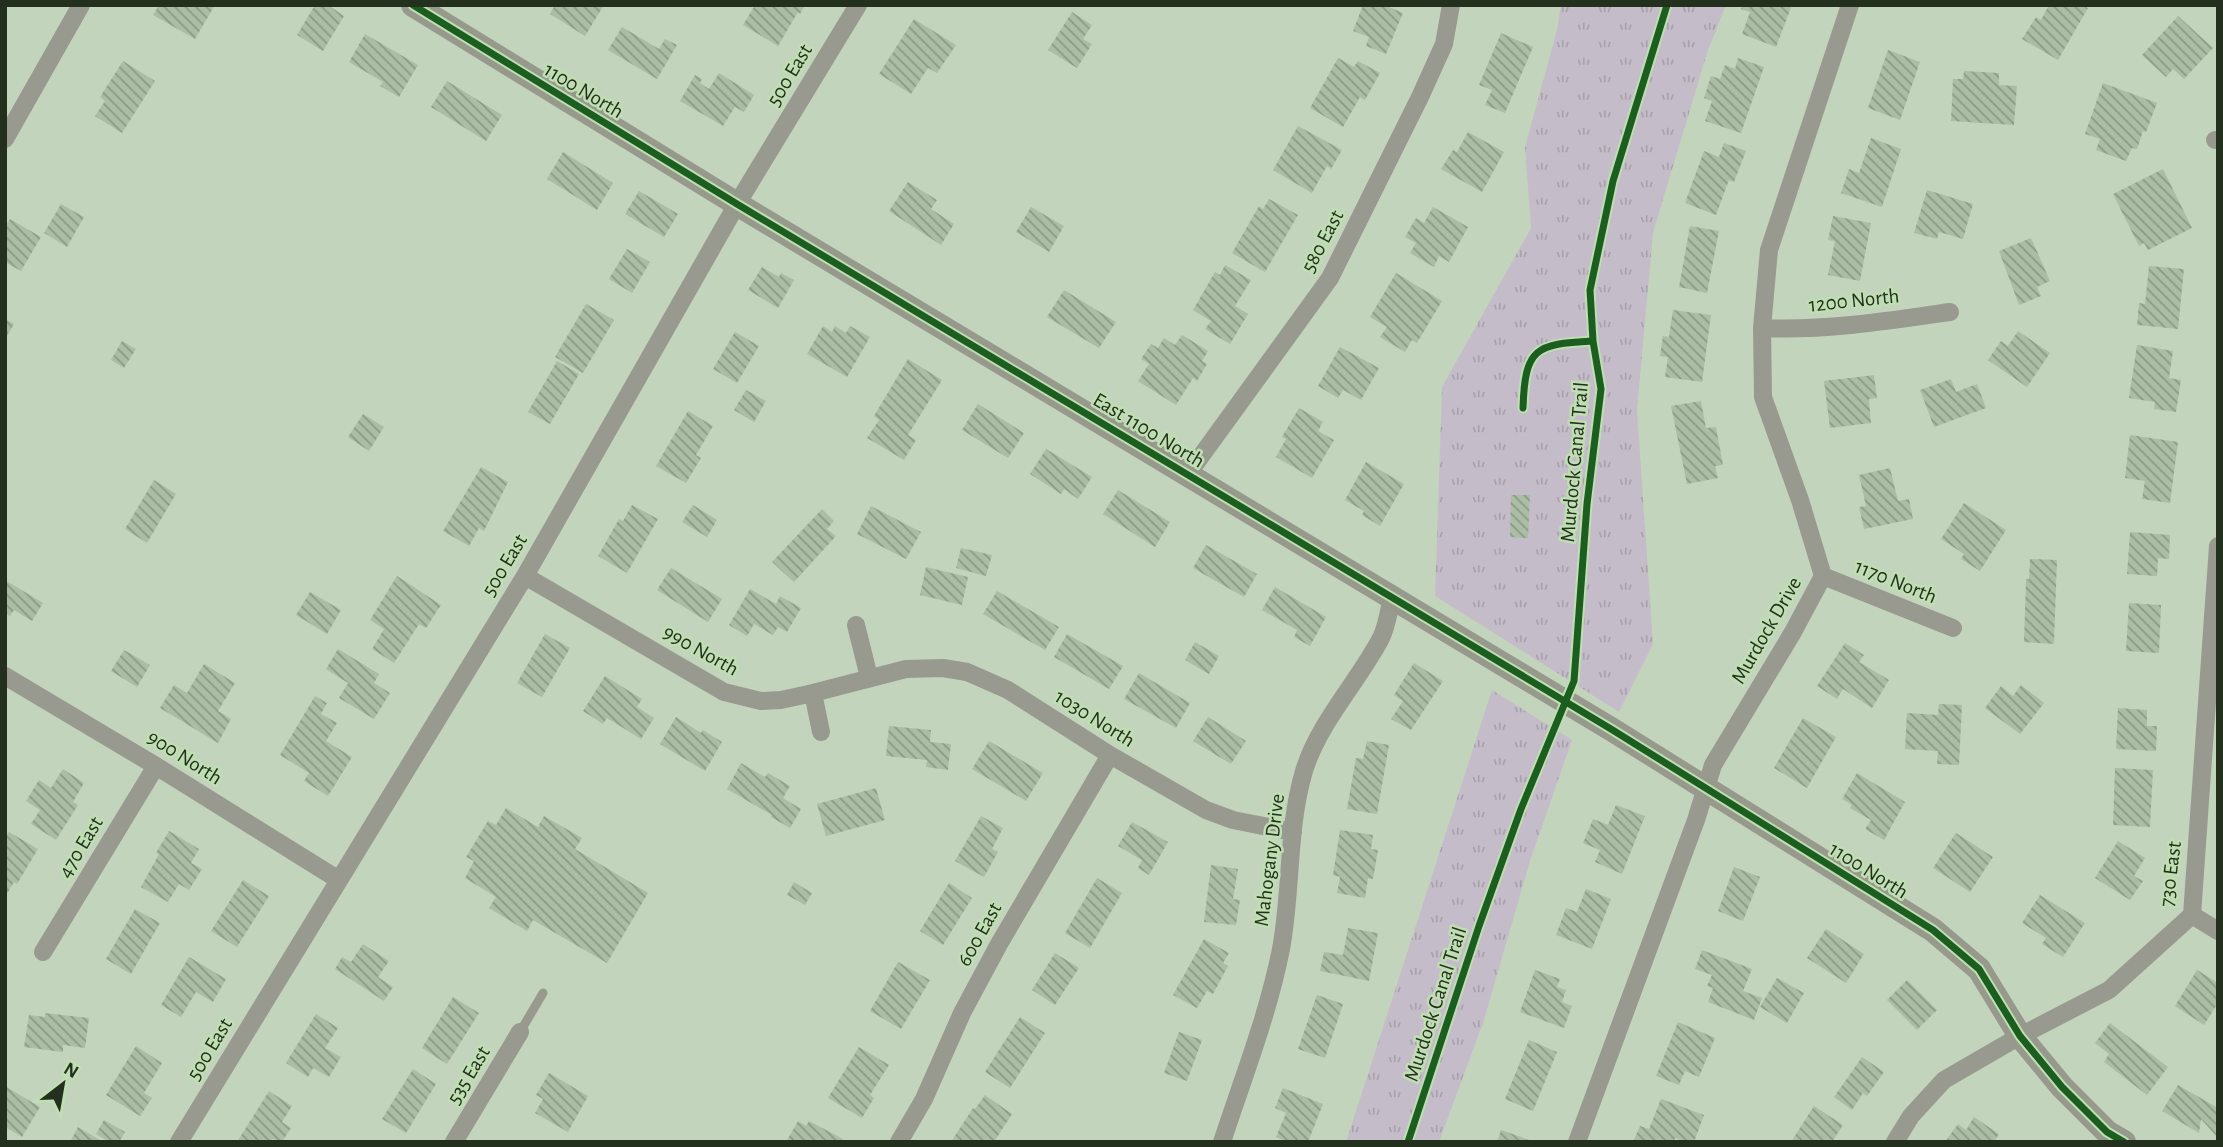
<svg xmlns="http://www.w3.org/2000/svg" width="2223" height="1147" font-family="'Alegreya Sans',sans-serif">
  <defs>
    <pattern id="grass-tufts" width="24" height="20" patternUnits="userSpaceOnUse" patternTransform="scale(1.75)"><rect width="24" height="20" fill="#c5bcc9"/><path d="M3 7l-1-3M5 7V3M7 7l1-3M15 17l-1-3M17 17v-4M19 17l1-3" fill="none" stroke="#a9a2ac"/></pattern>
    <pattern id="building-back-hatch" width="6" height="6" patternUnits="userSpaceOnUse" patternTransform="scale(1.75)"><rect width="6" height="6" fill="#abbda4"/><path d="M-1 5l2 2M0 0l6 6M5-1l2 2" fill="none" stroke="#8b9a85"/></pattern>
  </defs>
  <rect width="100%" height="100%" fill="#c3d4bc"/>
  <!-- grass -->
  <path fill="url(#grass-tufts)" d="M1561,5H1726L1707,53L1653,233L1637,410L1653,644L1619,712L1435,596L1442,387L1531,228L1525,147L1557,30Z
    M1492,690L1572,740L1530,861L1484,1020L1439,1142H1346Z"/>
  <!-- building -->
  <path fill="url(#building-back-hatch)" d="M159,5H215L195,39L153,15Z
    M315,5H328L344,16L323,51L297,35Z
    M555,5H604L585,36L550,14Z
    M755,5H805L800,14L798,12L778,46L743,25Z
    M1363,5H1384L1403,13L1386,54L1366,46L1369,37L1353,31Z
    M1743,5H1792L1776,47L1742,34L1750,12L1741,9Z
    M2049,5H2082L2088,8L2058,60L2022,39L2036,17L2041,20Z
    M1072,12L1092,25L1083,39L1092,44L1077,68L1048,50Z
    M2178,16L2213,48L2184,79L2173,69L2166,77L2142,55Z
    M914,19L956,45L937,73L928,68L911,94L879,74Z
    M622,27L659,49L665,39L677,45L657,79L608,50Z
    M1501,33L1533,47L1505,113L1485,105L1492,90L1479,85Z
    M365,34L418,65L399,97L380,86L383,82L349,62Z
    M1888,50L1920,62L1900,120L1868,108Z
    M1338,58L1354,67L1358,61L1380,73L1365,100L1360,97L1343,127L1310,108Z
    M1738,58L1764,67L1741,133L1705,121L1712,101L1704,98L1711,76L1720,79L1725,65L1735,69Z
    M123,61L155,81L122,133L95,116L105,101L100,97Z
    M1964,71L1999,73V85L2017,86L2014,125L1951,121L1953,79H1963Z
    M719,73L754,95L744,112L735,107L723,126L680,101L695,75L702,79L700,83L709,89Z
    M447,81L502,115L486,141L431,107Z
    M2103,83L2157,103L2146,132L2143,131L2137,149L2132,148L2126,161L2096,150L2100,139L2085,134Z
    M1298,126L1342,150L1331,169L1327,166L1312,193L1273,170Z
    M1468,132L1504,152L1482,192L1441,169L1453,150L1457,152Z
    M1871,138L1901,149L1882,207L1841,193L1849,169L1859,173Z
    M1724,143L1746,151L1734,182L1729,180L1716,215L1685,203L1704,151L1719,157Z
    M563,152L613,183L597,210L547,179Z
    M2163,169L2192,228L2148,250L2144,243L2139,246L2113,194Z
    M908,182L937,200L931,209L954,224L941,245L889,211Z
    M1927,190L1973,204L1963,239L1939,232L1937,239L1914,233Z
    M639,191L678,214L664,237L625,214Z
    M1269,199L1298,215L1265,272L1232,253L1259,206L1263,209Z
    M61,204L84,217L67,247L44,233Z
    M1031,207L1064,226L1049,252L1016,232Z
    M1433,207L1468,227L1449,262L1439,256L1434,267L1410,253L1416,243L1405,237L1416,218L1424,223Z
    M1833,216L1871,223L1860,281L1828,275L1835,241L1828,240Z
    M10,219L41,237L21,271L5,262V227Z
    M1690,226L1719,231L1707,293L1679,287Z
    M2031,238L2050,281L2037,287L2041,296L2019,305L1999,251Z
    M627,249L650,262L632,293L609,279Z
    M1225,265L1251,280L1235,306L1248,314L1230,344L1205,329L1211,321L1193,310L1215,272L1220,275Z
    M2149,266L2184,269L2178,329L2137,325L2139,303L2145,304Z
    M762,267L779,277L781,273L794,280L778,308L748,290Z
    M1396,273L1442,301L1417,343L1412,340L1405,352L1380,337L1387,327L1370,317Z
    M1064,290L1116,322L1099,348L1047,317Z
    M586,304L614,320L583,373L555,357Z
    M1673,310L1711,315L1702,382L1665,377L1668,357L1660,356L1663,336L1669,337Z
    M5,319L14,324L5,339Z
    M823,326L832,332L835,326L846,333L850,326L870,337L847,377L807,354Z
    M2018,331L2050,353L2027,387L1988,360L2001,341L2008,346Z
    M735,332L759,346L737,383L713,369Z
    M1182,335L1208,351L1202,361L1207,364L1197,381L1193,378L1176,405L1138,381L1149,364L1141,359L1151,344L1158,348L1164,338L1175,345Z
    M122,341L136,349L124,368L111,360Z
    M2137,345L2173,351L2169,378L2181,380L2176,412L2154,409L2155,402L2129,398Z
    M1340,347L1379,368L1361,400L1343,390L1338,398L1318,386Z
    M908,359L942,380L908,435L916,440L904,460L867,438L879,420L874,416Z
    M557,361L579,374L550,424L528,412Z
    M1874,375L1877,398L1869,399L1871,423L1830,428L1824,381Z
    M1951,379L1956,392L1977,384L1986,408L1934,427L1920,390Z
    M746,390L766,401L754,422L734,410Z
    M1701,401L1706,428L1716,427L1723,465L1715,466L1718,478L1687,484L1671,406Z
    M978,404L1024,433L1008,458L962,430Z
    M1299,408L1323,422L1318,431L1334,440L1312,478L1276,457L1286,439L1282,437Z
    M688,411L713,426L696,455L701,458L686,483L656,466Z
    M363,414L384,427L369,451L348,437Z
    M2130,435L2178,442L2170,503L2142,499L2145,481L2125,478Z
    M1046,449L1092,477L1078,499L1064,489L1061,494L1030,474Z
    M1366,462L1404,484L1380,526L1362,515L1364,511L1345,500Z
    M481,467L508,482L484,531L479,528L469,546L443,531Z
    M1890,468L1898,501L1909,499L1913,519L1864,529L1859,507L1866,506L1859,475Z
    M154,480L176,494L147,543L125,529Z
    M1118,490L1170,522L1155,547L1103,514Z
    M1511,495H1530L1528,538L1510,537Z
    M1964,503L2006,530L1980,571L1961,559L1964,554L1941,539Z
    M632,505L658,519L627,573L598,556L619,519L623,521Z
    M693,505L717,520L707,537L682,522Z
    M871,506L921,532L906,559L857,534Z
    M822,509L834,521L827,529L836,536L794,582L772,562Z
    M2130,532L2170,535L2169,559L2158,558L2157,576L2127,574Z
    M1206,545L1257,574L1244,597L1193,568Z
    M961,548L992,555L986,576L956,568Z
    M2030,559L2057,560L2054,644L2024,642L2026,579H2029Z
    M926,567L968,577L962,605L920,595Z
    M671,568L722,599L708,622L657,590Z
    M397,576L441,605L426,628L419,624L394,663L372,649L384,629L370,620Z
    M5,580L43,603L32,621L14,610L10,616L5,613Z
    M1275,587L1326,617L1310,646L1294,637L1297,630L1262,610Z
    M750,589L776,604L780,596L801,608L787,632L778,627L773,635L754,624L747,636L729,625Z
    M997,591L1059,627L1045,650L983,614Z
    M310,592L341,610L327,634L296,615Z
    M2129,603L2161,605L2159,653L2126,651Z
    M545,634L570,648L542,697L517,683Z
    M1067,634L1123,666L1109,689L1054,657Z
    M1195,642L1219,656L1209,674L1185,660Z
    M1845,643L1864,655L1859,662L1889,680L1872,708L1843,689L1837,699L1817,686Z
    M338,649L379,674L374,683L390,693L374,719L339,698L348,683L326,669Z
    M124,650L150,665L137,687L111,671Z
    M1414,663L1443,681L1411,730L1391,719L1403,701L1394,695Z
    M204,664L235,683L218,711L231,719L218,743L160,708L174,685L187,693Z
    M1139,673L1190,703L1176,728L1124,699Z
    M605,676L642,699L637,707L654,718L641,739L607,718L603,724L583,711Z
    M2021,685L2044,703L2020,734L1985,708L2001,686L2013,696Z
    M315,696L327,703L321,714L337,723L326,741L352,757L328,796L304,781L309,773L280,755Z
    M1939,704L1962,705L1959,765L1937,764L1938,751L1905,749L1907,713L1938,715Z
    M2118,708L2147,710V726H2157L2156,751L2116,749Z
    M676,717L701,733L703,730L722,742L705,771L660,744Z
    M1208,717L1246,741L1231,764L1193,741Z
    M1803,718L1836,737L1807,788L1774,768Z
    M889,726L931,730L930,742L951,744L948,770L926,767L927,760L886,756Z
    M989,741L1043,773L1026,801L972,769Z
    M1367,741L1389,745L1377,814L1347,809L1356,758L1363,759Z
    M741,763L765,777L768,773L790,786L783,798L801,809L790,828L771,817L772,815L727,789Z
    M2115,768L2153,770L2150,827L2113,825Z
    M63,769L84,783L73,802L78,805L56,840L31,824L40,810L26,801L39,780L51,788Z
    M1857,773L1905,802L1884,840L1865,829L1871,820L1850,808L1852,805L1842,799Z
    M876,788L885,820L826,836L817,804Z
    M1616,805L1645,816L1622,874L1595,862L1600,850L1583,843L1593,819L1608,825Z
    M506,808L538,827L544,816L582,838L575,849L648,893L607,963L533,920L527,931L489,908L496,897L465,878L474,861L466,857L488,821L496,825Z
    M981,816L1003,828L992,849L998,852L984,877L955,861Z
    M1132,822L1168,842L1149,875L1138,868L1142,860L1118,846Z
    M1340,830L1373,835L1371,849L1378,850L1373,879L1368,878L1365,898L1337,893L1340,877L1333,875Z
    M169,831L199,849L191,863L202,869L189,890L179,884L168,902L141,887L159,854L156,853Z
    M9,832L38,849L17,884L14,882L5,897V837Z
    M1956,833L1993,857L1970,892L1933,868Z
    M2118,841L2145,858L2134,876L2143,881L2130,900L2095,878Z
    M1211,865L1238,869L1233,899L1240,900L1236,925L1204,922Z
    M1734,867L1760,877L1743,921L1718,911Z
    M1097,878L1122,893L1090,948L1065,933Z
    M243,880L269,896L237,947L211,931Z
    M794,882L812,893L805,905L787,895Z
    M949,883L972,898L943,945L920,931Z
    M1586,889L1611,899L1592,949L1556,935L1566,908L1577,912Z
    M2040,895L2085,923L2063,957L2042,944L2046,938L2022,923Z
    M135,909L160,923L131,974L106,959Z
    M1348,928L1378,933L1369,981L1320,971L1324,952L1343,955Z
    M1826,929L1864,954L1846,983L1807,958Z
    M1204,939L1229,953L1223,963L1228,966L1213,994L1207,991L1197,1008L1173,995Z
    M363,944L389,961L378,977L393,987L384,1001L335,969L342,957L351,962Z
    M1702,950L1752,969L1743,991L1762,998L1754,1020L1708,1002L1713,988L1707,986L1712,975L1695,969Z
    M1055,953L1079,968L1055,1005L1032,990Z
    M189,957L226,979L213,1002L196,992L181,1017L161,1005Z
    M898,962L930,980L901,1029L870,1011Z
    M1535,970L1560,979L1557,987L1566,990L1562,1002L1572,1006L1564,1028L1520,1012Z
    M2197,970L2218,983V1003L2204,1025L2175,1006Z
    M1777,978L1804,993L1787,1023L1760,1007Z
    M1907,980L1937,1010L1917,1030L1887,1000Z
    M1317,995L1343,1004L1325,1058L1298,1049Z
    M453,997L479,1013L447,1064L422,1048Z
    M45,1013L89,1018L85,1048L63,1045V1052L24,1047L29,1015L45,1017Z
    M316,1014L338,1028L325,1048L341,1057L329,1077L313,1068L308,1077L286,1063Z
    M1020,1017L1045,1033L1010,1088L985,1072Z
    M1678,1022L1715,1038L1699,1077L1685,1071L1679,1085L1656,1076Z
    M2110,1023L2168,1067L2147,1095L2104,1062L2109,1054L2095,1043Z
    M1179,1032L1202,1040L1187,1081L1164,1073Z
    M1529,1040L1557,1052L1533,1111L1505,1099Z
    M136,1046L162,1063L144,1093L152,1098L140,1116L106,1095Z
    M859,1047L889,1065L870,1095L874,1098L862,1118L828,1098Z
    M1862,1057L1884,1072L1867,1096L1863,1093L1852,1110L1834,1097Z
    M413,1069L436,1084L406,1133L382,1119Z
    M549,1073L588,1096L568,1132L535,1113L543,1099L536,1095Z
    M2178,1085L2218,1108V1138L2201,1119L2199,1133L2162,1111Z
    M5,1086L40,1107L22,1137L5,1127Z
    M1283,1088L1323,1104L1308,1142H1287L1276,1137L1286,1113L1275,1108Z
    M269,1091L292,1106L282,1122L291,1128L282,1142L273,1139L271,1142H237Z
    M985,1095L1012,1114L994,1142H951L973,1108L975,1109Z
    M1661,1099L1704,1115L1694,1142H1685L1675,1138L1674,1142H1633L1640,1126L1649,1129Z
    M1814,1106L1843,1125L1832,1142H1791Z
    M1974,1117L1999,1134L1994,1142H1945L1958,1124L1966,1130Z
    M104,1120L125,1132L119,1142H109L96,1134Z
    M798,1121L806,1126L809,1121L843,1139L841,1142H786Z
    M78,1127L103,1142H70Z
    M1501,1130L1532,1141V1142H1497Z"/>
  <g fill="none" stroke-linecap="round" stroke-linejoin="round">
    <!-- lane -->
    <path stroke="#999a8f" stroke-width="9" d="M520,1032L543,993"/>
    <!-- street -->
    <path stroke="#999a8f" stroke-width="18" d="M5,139L81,5
      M2215,140H2218
      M1762,328C1824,331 1888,321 1950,312
      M1188,474L1330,278L1420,97L1444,44L1451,5
      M525,576L724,692L761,701L781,700L813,693L906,669L943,668L967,672L1008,690L1110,755L1206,810L1233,820L1293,832
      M1823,576L1953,628
      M856,625L869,677
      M5,676L156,766L339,880
      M813,693L821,732
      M2192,915L2218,931
      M43,952L156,766
      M179,1142L525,576L737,204L858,5
      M454,1142L520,1032
      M899,1142L924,1099L962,1013L999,944L1110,755
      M1222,1142C1243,1078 1268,1015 1281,949C1292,890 1287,828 1304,771C1319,722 1358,682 1381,638C1387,626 1389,610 1392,597
      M1577,1142L1696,820L1713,765L1793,632L1823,576L1800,500L1763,397L1762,328L1769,250L1850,5
      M1895,1142L1911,1116L1944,1080L2020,1036L2109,990L2192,915L2218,546"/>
    <!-- secondary -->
    <path stroke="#96998c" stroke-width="24" d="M413,5L737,204L1611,729L1933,930L1979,969L2020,1036L2062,1087L2107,1132L2124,1142"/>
    <defs>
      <path id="cycleway" d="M413,5L737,204L1611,729L1933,930L1979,969L2020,1036L2062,1087L2107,1132L2124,1142
        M1523,408C1525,348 1535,344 1593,341
        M1408,1142L1479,926L1521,809L1574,681L1587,504L1601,389L1593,341L1590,290L1613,181L1667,5"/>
    </defs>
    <!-- cycleway casing -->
    <use href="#cycleway" stroke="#bfdeb2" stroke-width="11"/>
    <!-- cycleway -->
    <use href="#cycleway" stroke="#1b5e20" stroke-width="7"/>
  </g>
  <g text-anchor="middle" stroke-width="5" stroke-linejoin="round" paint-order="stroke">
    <!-- street labels -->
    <g font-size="21" fill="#24301e" stroke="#bfdeb2">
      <text transform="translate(789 75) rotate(-59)" y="7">500 East</text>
      <text transform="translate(584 90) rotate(31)" y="7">1100 North</text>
      <text transform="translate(1322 241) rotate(-62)" y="7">580 East</text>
      <text transform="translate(1854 300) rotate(-6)" y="7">1200 North</text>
      <text transform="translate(1149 430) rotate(31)" y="7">East 1100 North</text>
      <text transform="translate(1574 462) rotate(-85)" y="7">Murdock Canal Trail</text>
      <text transform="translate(504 565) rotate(-59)" y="7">500 East</text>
      <text transform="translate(1896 581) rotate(22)" y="7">1170 North</text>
      <text transform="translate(1766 630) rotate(-60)" y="7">Murdock Drive</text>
      <text transform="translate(701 650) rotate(29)" y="7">990 North</text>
      <text transform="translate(1095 718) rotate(32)" y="7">1030 North</text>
      <text transform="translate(185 757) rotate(32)" y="7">900 North</text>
      <text transform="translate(80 847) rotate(-59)" y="7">470 East</text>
      <text transform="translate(1269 860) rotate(-83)" y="7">Mahogany Drive</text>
      <text transform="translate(1869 870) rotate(32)" y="7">1100 North</text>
      <text transform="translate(2170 874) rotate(-83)" y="7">730 East</text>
      <text transform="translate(979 934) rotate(-61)" y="7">600 East</text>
      <text transform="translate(1435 1004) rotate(-72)" y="7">Murdock Canal Trail</text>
      <text transform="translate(209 1049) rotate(-59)" y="7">500 East</text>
      <text transform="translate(468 1075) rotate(-59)" y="7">535 East</text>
    </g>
  </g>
  <!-- border -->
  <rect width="2223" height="1147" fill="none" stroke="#24301e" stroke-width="14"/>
  <!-- north arrow -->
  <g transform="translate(63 1084) rotate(31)" stroke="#bfdeb2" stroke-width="5" paint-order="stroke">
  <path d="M0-5L12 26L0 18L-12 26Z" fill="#24301e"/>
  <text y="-10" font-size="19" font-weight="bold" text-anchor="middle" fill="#24301e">N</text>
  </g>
</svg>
